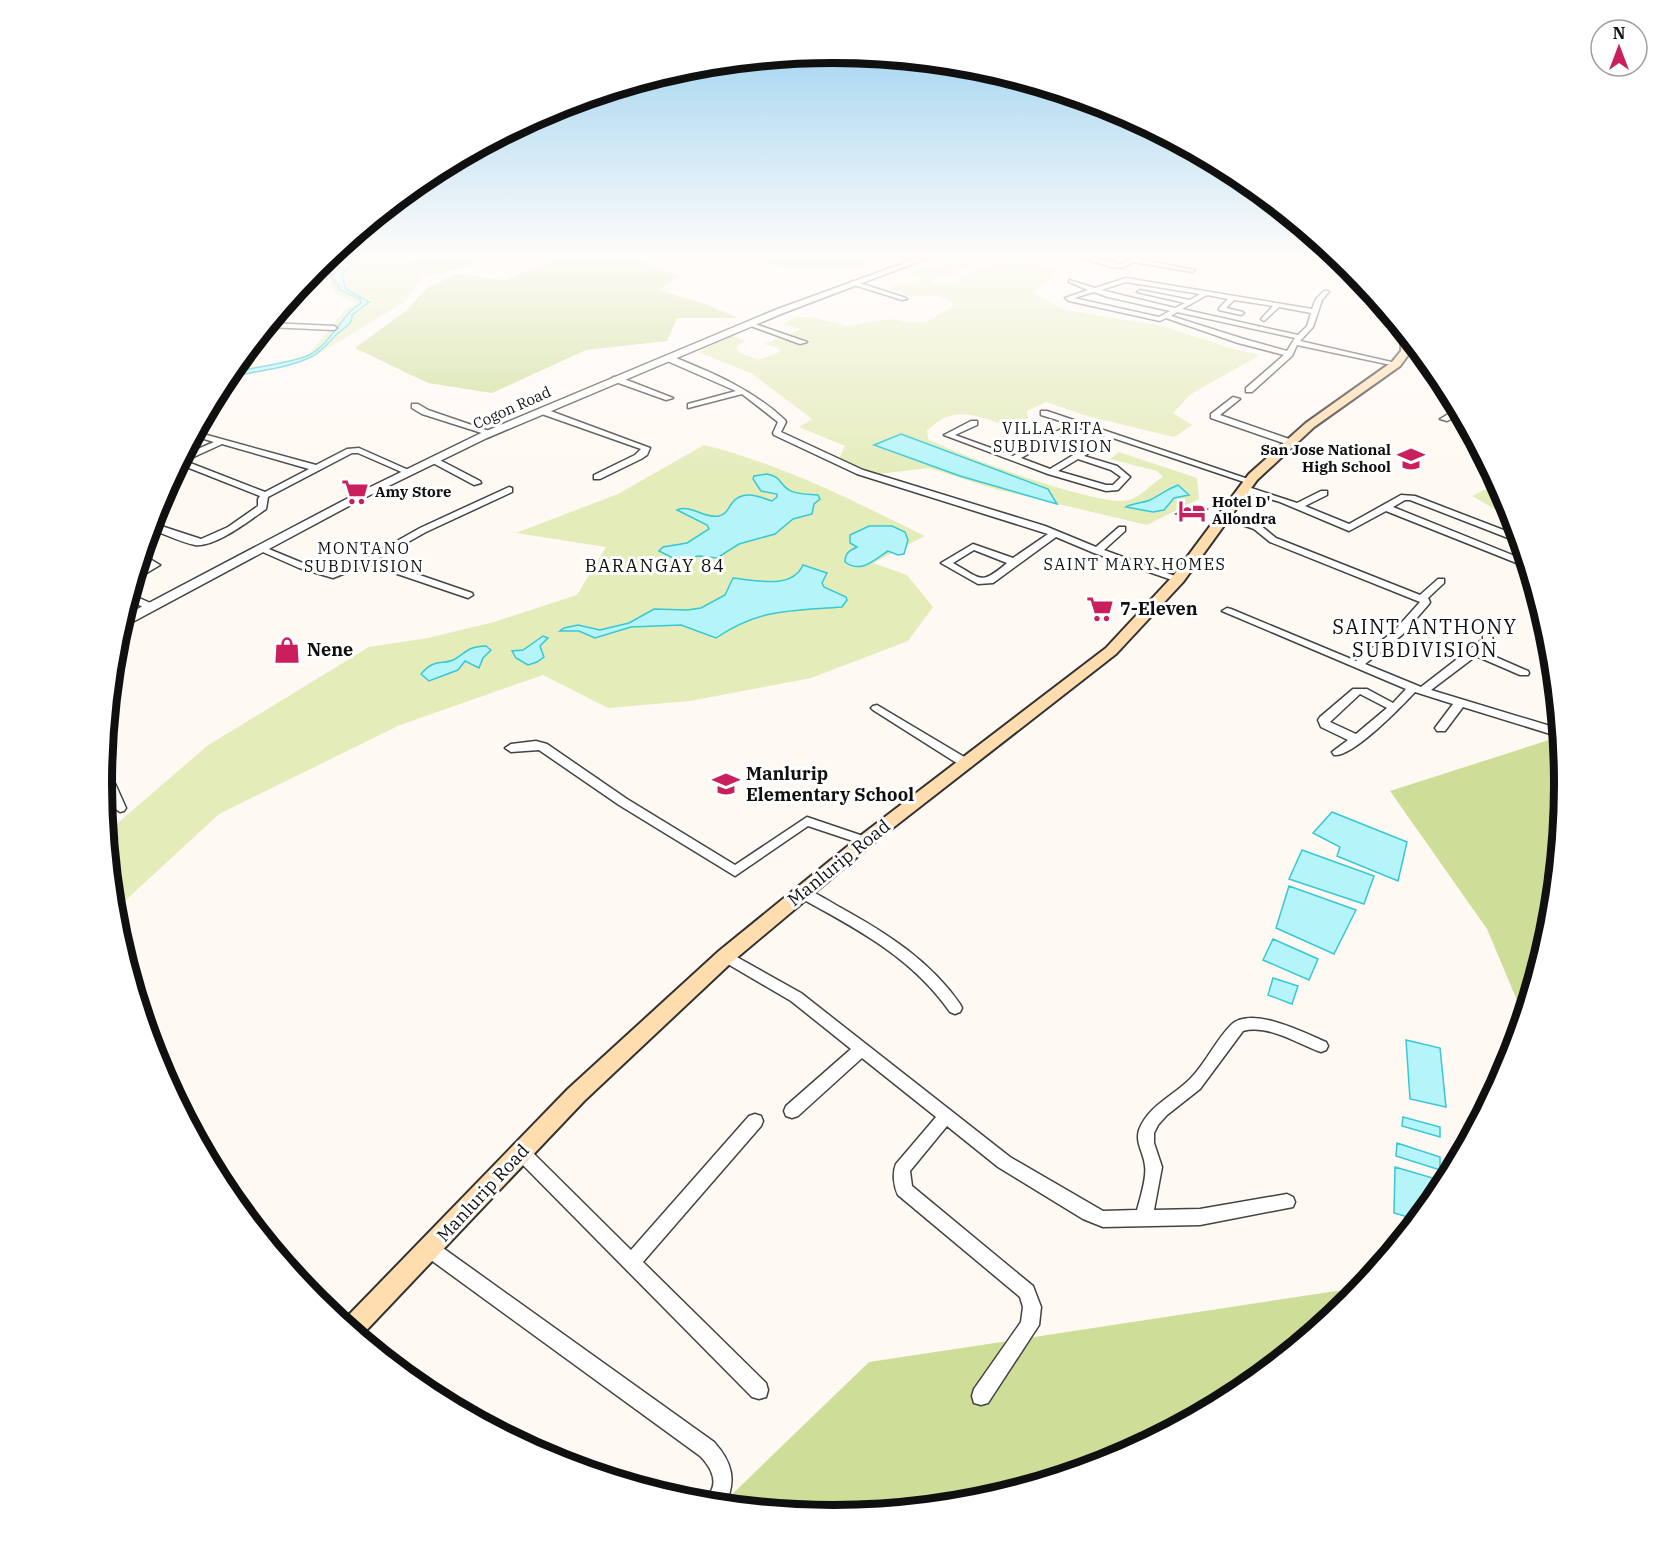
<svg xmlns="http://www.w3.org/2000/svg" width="1667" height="1568" font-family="'IBM Plex Serif',serif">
  <rect width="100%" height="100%" fill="#fff9f3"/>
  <!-- green -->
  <path fill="#e4ecba" d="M347,256H438L404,302L312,358L256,373L245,372L226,377L238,362L261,368L308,355L344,311L356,304L334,293L329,278Z
    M937,256H955L973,261L972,264L930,281C941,286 949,285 961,280L960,278C976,268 1000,259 1020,260C1033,261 1048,268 1061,272L1033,293L1066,310L1163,326L1233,349L1260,355L1191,394L1173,413L1192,425L1174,437L1087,416L1046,402L1027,411L1028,425C1001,433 978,406 947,417C940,419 933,426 927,430L928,439C956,454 1103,509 1129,500C1141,497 1152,483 1163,477L1157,471L1110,459L1119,452L1197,478L1199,499L1147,525L995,489L929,468L878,474L839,459L845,446L799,427L812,419L751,373L698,352L732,336L746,341L736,346L738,352L759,360L780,352L779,348L764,344L801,329L783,324L796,317H810L849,326L889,319L911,323L927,322L953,306L952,302L937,296H909L887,289L903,283L919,282L920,279L907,274L941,265L944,262L931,258Z
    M704,445C782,464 853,501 925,536L873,563L907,575L933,607L908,641L811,678L690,701L608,708L543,675L400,725L219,814L114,911L106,829L112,828L207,746L369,647L428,638L494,622L577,595L606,547L516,533L618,494Z
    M1498,483L1509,504L1514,520L1472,496Z"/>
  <!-- forest -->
  <path fill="#cede98" d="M430,256H500L435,275L408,266Z
    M555,256H636L651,266L681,276L658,290L705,304L738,318H677L667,341L586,350L492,393L428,383L355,348L407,310L427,288L457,274L504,280L556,261Z
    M724,256H872L861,267L800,269Z
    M1549,740L1561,744L1565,784L1551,927L1524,1017L1487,929L1390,791Z
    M1363,1287L1350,1301L1240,1392L1113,1460L976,1502L833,1515L722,1504L869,1362Z"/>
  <!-- water -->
  <path fill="#b5f5f9" stroke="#38c7d4" stroke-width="1.5" d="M348,256H357L342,275L346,289L369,302L352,315C353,325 343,328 336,335C328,343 321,352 311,357C284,370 253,370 225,379C233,367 291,365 309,355C332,343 340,316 361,303L360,299L338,289V285L331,277Z
    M901,434L1048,489L1057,504L960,476L874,445Z
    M767,474C782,477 779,484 789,490C796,495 810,494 818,495L820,499L814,504L812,514L793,519L775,534L739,544L717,558L700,556L675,559L659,551L663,547L687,543L709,529L707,525L677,510C692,504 704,519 719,516C727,514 728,508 732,503C743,489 760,497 772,501L777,497V494L761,491L753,479L754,476Z
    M1178,485L1189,495L1174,498L1164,510L1153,512L1126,507C1134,503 1143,503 1150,500C1160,495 1168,489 1178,485Z
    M869,526H892L905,532L908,540L904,554L898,555L888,551C874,560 861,574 845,562C845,553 849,551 857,547L850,543V535Z
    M803,565L827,573L822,583L824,587L846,597L847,600L842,607C791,611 761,608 716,638L681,625L631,627L595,638L579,631H560L564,628L578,625L600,630L629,623L654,609L687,610L701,608L725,595L733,578C755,580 792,590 803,565Z
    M543,636L548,638L540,646L544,657L537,662L528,665L516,658L512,651L523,650Z
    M486,646L491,650L483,658L479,668L465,661L458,670L429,681L421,674C435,657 443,666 455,659C469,650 468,647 486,646Z
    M1332,812L1407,842L1398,881L1337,856L1340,847L1313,833Z
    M1302,850L1374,876L1364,904L1289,879Z
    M1289,886L1356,910L1334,954L1276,928Z
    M1273,939L1318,959L1309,980L1263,960Z
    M1273,978L1298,986L1292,1004L1268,995Z
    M1406,1040L1440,1048L1446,1107L1410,1099Z
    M1403,1117L1440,1127V1137L1402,1126Z
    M1397,1143L1440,1157V1170L1396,1156Z
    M1395,1167L1436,1179V1197L1418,1220L1394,1213Z"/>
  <!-- building -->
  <path fill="#5a4d4c" d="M1195,503L1209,509L1188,520L1174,514Z"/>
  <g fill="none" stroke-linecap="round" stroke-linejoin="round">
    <defs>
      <path id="minor" d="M1075,256H1084L1120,264L1133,258L1195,270L1192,272L1134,262L1121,268L1112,267Z
        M1126,278L1312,309L1316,299L1324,291H1328L1329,292L1322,300L1313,327L1300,341L1400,364L1396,366L1297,345L1292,356L1252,392H1246V388L1284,355L1238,343L1166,318L1160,321L1069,301L1065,298L1088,290L1069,282V280L1095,288ZM1126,282L1200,294L1190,300L1140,290L1137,292L1185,303L1175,308L1101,290ZM1094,292L1108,297L1170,311L1159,317L1074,298ZM1207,295L1228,299L1219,308V310L1241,315L1244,313L1243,312L1226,308L1234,300L1273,306L1261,319L1264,321L1279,307L1311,313L1307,326L1298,335L1182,309ZM1177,312L1295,338L1287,351L1244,339L1171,316Z
        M853,281L906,298L907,299L902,300L851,284L850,283Z
        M270,323L334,326L337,328L334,330L267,327Z
        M748,323H752L807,342L800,344L748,325Z
        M1403,349L1421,352L1425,357L1403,353Z
        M665,356H671C713,373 752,389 785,420L786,422L781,432L863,470L1045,526L1096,547L1119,527H1125V531L1104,550L1183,579L1178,582L1175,581L1094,553L1056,537L993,583L978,584L941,563L973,544L1013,558L1048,534L857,474L774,435L773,433L778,422L742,394L688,408V404L736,391L665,360ZM974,550L1007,563C980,586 982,579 953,563Z
        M613,377H619L673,398L666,400L613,381Z
        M1233,397L1240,399L1220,415L1292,440V444H1286L1211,418V414Z
        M412,404H418L428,410L495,433L488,435L422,414L412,408Z
        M539,409H545L650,448L647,455L641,459L600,479H594V475L635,455L641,449L539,413Z
        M1457,409L1461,414L1447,421L1440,419Z
        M1041,411H1047L1254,481L1247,483L1113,438L1084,456L1117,466L1130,477L1118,490L1106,491L1048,474L944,435L971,421H977V425L955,435L1013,456L1070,424L1041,415ZM1077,427L1105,436L1050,469L1021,458ZM1078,459L1111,470L1121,477L1113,485H1106L1058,471Z
        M196,432L316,465L347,449L359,448L413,472L406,474L358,453H352L268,497L266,509C250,520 215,548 195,545C180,542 165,534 150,529L152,523L201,539L228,527L258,506V499L260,496L179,464L184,455L214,442L194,436ZM222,444L309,469L265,492L185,461Z
        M434,457L480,481L481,483L474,485L431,462L430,460Z
        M1245,486L1297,503L1321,491H1327V495L1305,506L1349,524L1401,495L1415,496L1519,536L1521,543L1410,500H1405L1393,507L1527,561L1529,568L1386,511L1349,531L1280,502L1242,491L1241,489Z
        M509,487L512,488V492L426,532L376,560L472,593L473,595L468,598L368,564L333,578L299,568L256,549L258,547H264L305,564L332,572L365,559L420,528Z
        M1225,513L1260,525L1276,538L1420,595L1438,579H1444V583L1428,598L1430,602L1429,604L1402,635L1365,664L1421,687L1483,639V631H1491L1493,640L1482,651L1528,671L1529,673L1528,675H1520L1476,656L1431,690L1560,729V737L1463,707L1445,731H1437L1435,728L1453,704L1415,692C1402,706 1352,758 1334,755L1332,752L1348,740L1321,727L1318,720L1320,717L1353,689H1367L1393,703L1406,689L1222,611L1227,608L1231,609L1356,661L1394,631L1420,602L1270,542L1254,529L1222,518V514ZM1360,694L1387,708L1356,734L1330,722Z
        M145,556L160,565L135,580L137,572L148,565L141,560L142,557Z
        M130,594L155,605L156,607L155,609H147L129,600Z
        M877,705L971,761L973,764L971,767H963L873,710L871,708L873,706Z
        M536,741L547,744L627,799L735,865L807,817L869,838L871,841L869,844L865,845L808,826L735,876L619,805L539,750L511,752L505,748L511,744Z
        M104,766L109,770L126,808L124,811L120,812L114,808L102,782Z
        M802,888C816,892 830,902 843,909C888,934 930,961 960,1004L962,1008L960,1012L955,1014L950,1012C911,956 855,928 797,896L795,893L797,890Z
        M726,951L801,993L1010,1157L1103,1211L1137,1210C1140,1199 1147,1177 1145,1166C1144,1153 1135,1143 1139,1130C1149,1105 1172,1097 1190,1079C1206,1063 1215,1041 1231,1025C1251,1005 1305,1033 1326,1042L1328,1046L1326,1050L1321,1052C1298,1044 1269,1024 1243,1031L1200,1089L1167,1115L1158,1125L1154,1133V1143L1162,1167L1154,1210L1200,1209L1287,1194L1293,1197L1295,1202L1293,1207L1200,1225L1103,1227L1083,1219L998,1167L947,1126L910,1171L912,1186L1033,1286L1041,1307L1039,1325L988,1403L981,1405L974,1403L972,1396L974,1389L1021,1322L1023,1307L1020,1297L898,1195C894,1187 892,1173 896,1164L936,1117L862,1058L798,1116L792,1118L786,1116L784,1111L786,1106L851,1049L791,1001L721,960L719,956L721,952Z
        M755,1114L761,1116L763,1121L761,1126L643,1262L766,1383L768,1390L766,1397L759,1399L752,1397L515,1157L513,1152L515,1147L521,1145L527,1147L631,1250L749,1116Z
        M430,1241L436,1243L714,1442C732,1462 737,1480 725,1505L704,1503C706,1498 710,1494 712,1489C717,1477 708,1464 700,1456L424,1255L421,1249L424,1243Z"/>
      <path id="tertiary" d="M923,256H933L781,314L487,438L362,499L127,625L121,626L124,616L354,495L479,434L775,310Z"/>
      <path id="secondary" d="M1405,333L1412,341L1411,351L1400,366L1314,427L1257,480L1183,582L1116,654L876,841L733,961L584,1101L360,1337L342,1322L568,1089L719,951L864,833L1106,648L1173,576L1249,474L1306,423L1392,362L1401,351L1402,336Z"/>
    </defs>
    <!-- minor casing -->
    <use href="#minor" stroke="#434343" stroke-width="3"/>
    <!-- tertiary casing -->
    <use href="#tertiary" stroke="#434343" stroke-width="3"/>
    <!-- secondary casing -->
    <use href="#secondary" stroke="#323232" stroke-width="4"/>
    <!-- minor -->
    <use href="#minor" fill="#fff" fill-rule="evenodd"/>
    <!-- tertiary -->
    <use href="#tertiary" fill="#fff" fill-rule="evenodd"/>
    <!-- secondary -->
    <use href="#secondary" fill="#ffddae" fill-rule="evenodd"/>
  </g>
  <!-- sky -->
  <linearGradient id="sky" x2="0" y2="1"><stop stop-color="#93ceef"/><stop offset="0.54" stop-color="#fffcfa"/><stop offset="1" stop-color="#fffcfa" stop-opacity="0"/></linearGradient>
  <rect width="1667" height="475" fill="url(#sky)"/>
  <!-- icons -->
  <defs>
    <symbol id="school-bare" viewBox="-9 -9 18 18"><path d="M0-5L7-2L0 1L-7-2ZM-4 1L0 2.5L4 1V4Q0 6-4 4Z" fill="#c91f5d" stroke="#fff" stroke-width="2.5" paint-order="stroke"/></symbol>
    <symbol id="supermarket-bare" viewBox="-9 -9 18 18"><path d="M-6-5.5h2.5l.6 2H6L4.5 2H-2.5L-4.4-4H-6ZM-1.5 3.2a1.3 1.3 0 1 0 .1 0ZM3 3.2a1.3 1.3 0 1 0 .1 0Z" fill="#c91f5d" stroke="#fff" stroke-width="2.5" paint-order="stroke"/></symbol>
    <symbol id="hotel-bare" viewBox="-9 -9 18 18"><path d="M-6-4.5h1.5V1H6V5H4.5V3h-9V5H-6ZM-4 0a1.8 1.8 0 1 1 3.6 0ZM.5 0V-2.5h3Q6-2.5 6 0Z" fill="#c91f5d" stroke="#fff" stroke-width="2.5" paint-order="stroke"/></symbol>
    <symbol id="shop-bare" viewBox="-9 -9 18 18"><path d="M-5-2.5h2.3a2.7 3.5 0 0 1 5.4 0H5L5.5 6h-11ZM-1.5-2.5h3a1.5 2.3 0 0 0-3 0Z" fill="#c91f5d" stroke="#fff" stroke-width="2.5" paint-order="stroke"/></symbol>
  </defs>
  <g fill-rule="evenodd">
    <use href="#school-bare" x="1392" y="440" width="38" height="38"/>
    <use href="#supermarket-bare" x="336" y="473" width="38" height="38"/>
    <use href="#hotel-bare" x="1173" y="492" width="38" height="38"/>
    <use href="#supermarket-bare" x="1081" y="590" width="38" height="38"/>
    <use href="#shop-bare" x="268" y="631" width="38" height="38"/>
    <use href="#school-bare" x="707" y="765" width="38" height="38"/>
  </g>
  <g text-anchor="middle" stroke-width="6" stroke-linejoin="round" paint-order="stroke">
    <!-- far-street labels -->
    <g font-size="15" fill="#101010" stroke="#fff">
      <text transform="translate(512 408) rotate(-24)" y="5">Cogon Road</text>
    </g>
    <!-- far-poi labels -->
    <g font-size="15" font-weight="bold" fill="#101010" stroke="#fff" text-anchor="start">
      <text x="1391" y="455" text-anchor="end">San Jose National<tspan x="1391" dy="17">High School</tspan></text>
      <text x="375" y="497">Amy Store</text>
      <text x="1212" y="507">Hotel D'<tspan x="1212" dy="17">Allondra</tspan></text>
    </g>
    <!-- far-neighbourhood labels -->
    <g font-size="16" letter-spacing="1.5" fill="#101010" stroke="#fff">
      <text x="1053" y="434">VILLA RITA<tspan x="1053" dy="18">SUBDIVISION</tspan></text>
      <text x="364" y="554">MONTANO<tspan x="364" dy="18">SUBDIVISION</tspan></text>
      <text x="1135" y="570">SAINT MARY HOMES</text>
    </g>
    <!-- far-quarter labels -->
    <g font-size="18" letter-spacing="1.5" fill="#101010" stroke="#fff">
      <text x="655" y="572">BARANGAY 84</text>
    </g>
    <!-- poi labels -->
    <g font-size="18" font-weight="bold" fill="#101010" stroke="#fff" text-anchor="start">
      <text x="1120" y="615">7-Eleven</text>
      <text x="307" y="656">Nene</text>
      <text x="746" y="780">Manlurip<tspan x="746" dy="21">Elementary School</tspan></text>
    </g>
    <!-- street labels -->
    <g font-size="18" fill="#101010" stroke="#fff">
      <text transform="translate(839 863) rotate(-39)" y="6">Manlurip Road</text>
      <text transform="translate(483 1193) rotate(-47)" y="6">Manlurip Road</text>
    </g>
    <!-- neighbourhood labels -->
    <g font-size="20" letter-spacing="1.5" fill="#101010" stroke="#fff">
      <text x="1425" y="634">SAINT ANTHONY<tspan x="1425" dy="23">SUBDIVISION</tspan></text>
    </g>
  </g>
  <!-- crop -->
  <path d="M0 0H1667V1568H0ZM112 784a721 721 0 1 1 1442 0a721 721 0 1 1-1442 0Z" fill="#fff" fill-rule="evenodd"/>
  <path fill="none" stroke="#101010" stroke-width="8" d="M112 784a721 721 0 1 1 1442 0a721 721 0 1 1-1442 0Z"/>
  <!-- north arrow -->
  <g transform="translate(1619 48)"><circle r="28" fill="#ffffff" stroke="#9f9f9f" stroke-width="1.5"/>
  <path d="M0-4.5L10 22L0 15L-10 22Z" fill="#c91f5d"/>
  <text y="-9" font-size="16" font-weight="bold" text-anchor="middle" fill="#101010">N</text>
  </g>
</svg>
